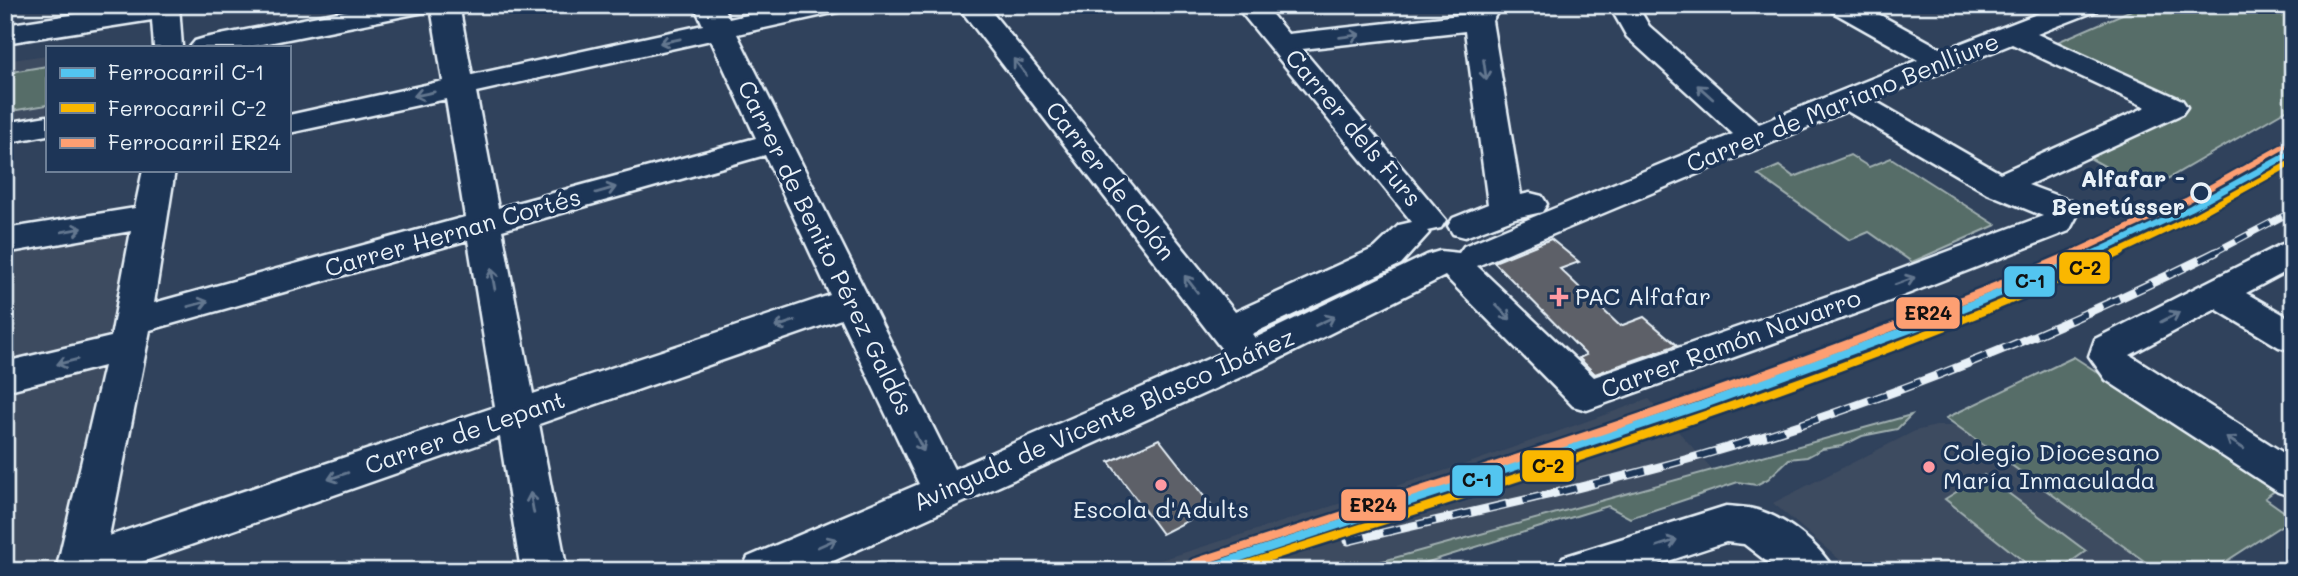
<svg xmlns="http://www.w3.org/2000/svg" width="2298" height="576" font-family="Mali,sans-serif">
  <rect width="100%" height="100%" fill="#30425c"/>
  <filter id="ink" filterUnits="userSpaceOnUse"><feTurbulence type="fractalNoise" baseFrequency=".0143" numOctaves="2"/><feDisplacementMap in="SourceGraphic" scale="14" xChannelSelector="R" yChannelSelector="G"/><feConvolveMatrix kernelMatrix="1 2 1 2 8 2 1 2 1" color-interpolation-filters="sRGB"/></filter>
  <g filter="url(#ink)">
    <!-- built -->
    <path fill="#3e4b60" d="M47,55V116L5,123V61Z
      M151,216L79,571H5V241Z
      M1649,399L1712,469L1347,571H1126L1475,461Z
      M1936,426H1957L2158,571H1853L1773,503L1915,431Z"/>
    <!-- green -->
    <path fill="#576d68" stroke="#a0afb0" stroke-width="2" d="M2143,5H2293V106L2148,190L2075,150L2173,96L2055,43Z
      M47,66V105L5,112V73Z
      M1850,155L1869,167L1891,158L1996,225L1912,262L1869,232L1850,240L1758,175L1779,166L1794,177Z
      M2074,357L2277,489L2265,498L2293,518L2211,571H2158L1946,418Z
      M1911,415L1897,429L1862,436L1842,446L1822,449L1807,457L1789,459L1768,479L1756,485L1738,482L1630,518L1608,506L1399,571H1347Z
      M1984,475L2086,551L2058,571H2036L1945,499Z"/>
    <!-- building -->
    <path fill="#5d6168" stroke="#e8f1f8" stroke-width="2" d="M1551,239L1579,262L1560,269L1620,326L1644,317L1677,345L1595,374L1579,358L1586,355L1494,262Z
      M1159,439L1213,508L1162,534L1109,462Z"/>
    <g fill="none" stroke-linecap="round" stroke-linejoin="round">
      <defs>
        <path id="minor" d="M135,5H179L182,47H154L152,20L5,43V25Z
          M375,5H459L472,75L703,25L694,5H722L729,19L792,5H846L842,11L737,34L954,469L1224,352L957,5H986L1235,312L1375,248L1399,225L1412,222L1235,5H1264L1288,34L1469,14L1464,5H1492L1497,13L1492,21L1521,195L1530,193L1542,196L1547,204L1542,212L1515,218L1465,237L1453,234L1448,226L1453,218L1488,204L1465,31L1302,49L1446,220L1441,228L1427,231L1429,233L1401,264L1252,334L1255,338L1427,255L1440,251L1459,253L1464,246L1733,134L1627,37L1609,5H1637L1649,26L1759,124L1918,60L1831,11L1827,5H1862L1944,50L2060,5H2100L2096,11L2037,34L2182,100L2187,107L2182,114L2028,185L2071,201L2077,216L2069,231L1874,307L1587,410L1573,406L1445,276L1263,367L811,571H741L748,557L919,484L841,319L539,424L567,571H521L500,437L116,571H56L104,366L5,391V362L111,337L131,231L5,253V229L135,208L143,170H175L154,303L465,217L446,99L289,133V115L443,81L431,7L429,11L419,13L248,47H190L195,41L205,38ZM711,40L756,138L498,208L476,92ZM2012,44L2146,107L2000,173L1873,100ZM1847,111L1987,193L2043,216L1848,289L1594,377L1477,266ZM765,155L830,295L533,394L502,230ZM468,240L495,407L109,536L150,330Z
          M47,116V135L5,143V123Z
          M2293,241V268L2246,293L2293,320V351L2279,347L2216,309L2130,355L2293,459V497L2278,492L2106,380L2089,356L2095,339L2280,245Z
          M1726,506C1735,507 1744,507 1753,509C1782,515 1821,545 1834,571H1779L1744,544L1726,542L1638,571H1556L1563,557Z"/>
      </defs>
      <!-- minor casing -->
      <use href="#minor" stroke="#e8f1f8" stroke-width="5"/>
      <!-- minor -->
      <use href="#minor" fill="#1d3557" fill-rule="evenodd"/>
      <defs>
        <path id="rail-far1" d="M2213,253L2293,211"/>
        <path id="rail" d="M1348,541C1465,513 1583,489 1699,456C1876,405 2051,334 2216,252"/>
      </defs>
      <!-- rail-far1 casing -->
      <use href="#rail-far1" stroke="#e8f1f8" stroke-width="7"/>
      <!-- rail casing -->
      <use href="#rail" stroke="#e8f1f8" stroke-width="9"/>
      <!-- rail-far1 -->
      <use href="#rail-far1" stroke="#1d3557" stroke-width="4.5" stroke-dasharray="13" stroke-linecap="butt"/>
      <!-- rail -->
      <use href="#rail" stroke="#1d3557" stroke-width="6" stroke-dasharray="18" stroke-linecap="butt"/>
      <defs>
        <path id="rail-1-far1" d="M2095,253L2191,208L2293,152"/>
        <path id="rail-1" d="M1198,571L1702,405L1924,324L2099,252"/>
        <path id="rail-2-far1" d="M2117,253L2193,217L2293,162"/>
        <path id="rail-2" d="M1226,571C1527,474 1833,383 2121,252"/>
        <path id="rail-3-far1" d="M2074,253L2186,201L2288,144"/>
        <path id="rail-3" d="M1194,563C1491,467 1791,375 2078,252"/>
      </defs>
      <!-- rail-1-far1 casing -->
      <use href="#rail-1-far1" stroke="#1d3557" stroke-width="10"/>
      <!-- rail-1 casing -->
      <use href="#rail-1" stroke="#1d3557" stroke-width="13"/>
      <!-- rail-2-far1 casing -->
      <use href="#rail-2-far1" stroke="#1d3557" stroke-width="10"/>
      <!-- rail-2 casing -->
      <use href="#rail-2" stroke="#1d3557" stroke-width="13"/>
      <!-- rail-3-far1 casing -->
      <use href="#rail-3-far1" stroke="#1d3557" stroke-width="10"/>
      <!-- rail-3 casing -->
      <use href="#rail-3" stroke="#1d3557" stroke-width="13"/>
      <!-- rail-1-far1 -->
      <use href="#rail-1-far1" stroke="#53c5f0" stroke-width="6"/>
      <!-- rail-1 -->
      <use href="#rail-1" stroke="#53c5f0" stroke-width="8"/>
      <!-- rail-2-far1 -->
      <use href="#rail-2-far1" stroke="#fab700" stroke-width="6"/>
      <!-- rail-2 -->
      <use href="#rail-2" stroke="#fab700" stroke-width="8"/>
      <!-- rail-3-far1 -->
      <use href="#rail-3-far1" stroke="#fd9f72" stroke-width="6"/>
      <!-- rail-3 -->
      <use href="#rail-3" stroke="#fd9f72" stroke-width="8"/>
    </g>
    <!-- one-way arrows -->
    <defs><path id="oneway-shaft" d="M-6 0H5M1.5-3L5.5 0L1.5 3" fill="none" stroke-width="1.6" stroke-linecap="round" stroke-linejoin="round" transform="scale(1.75)"/></defs>
    <g stroke="#64778f">
      <use href="#oneway-shaft" transform="translate(1350 36) rotate(-7)"/>
      <use href="#oneway-shaft" transform="translate(670 41) rotate(168)"/>
      <use href="#oneway-shaft" transform="translate(1020 67) rotate(-128)"/>
      <use href="#oneway-shaft" transform="translate(1485 70) rotate(82)"/>
      <use href="#oneway-shaft" transform="translate(1705 92) rotate(-138)"/>
      <use href="#oneway-shaft" transform="translate(424 94) rotate(168)"/>
      <use href="#oneway-shaft" transform="translate(606 190) rotate(-16)"/>
      <use href="#oneway-shaft" transform="translate(72 230) rotate(-10)"/>
      <use href="#oneway-shaft" transform="translate(493 279) rotate(-100)"/>
      <use href="#oneway-shaft" transform="translate(1905 281) rotate(-20)"/>
      <use href="#oneway-shaft" transform="translate(1191 284) rotate(-128)"/>
      <use href="#oneway-shaft" transform="translate(198 304) rotate(-15)"/>
      <use href="#oneway-shaft" transform="translate(1503 312) rotate(45)"/>
      <use href="#oneway-shaft" transform="translate(2170 317) rotate(-28)"/>
      <use href="#oneway-shaft" transform="translate(1325 321) rotate(-25)"/>
      <use href="#oneway-shaft" transform="translate(785 324) rotate(161)"/>
      <use href="#oneway-shaft" transform="translate(67 362) rotate(166)"/>
      <use href="#oneway-shaft" transform="translate(919 442) rotate(64)"/>
      <use href="#oneway-shaft" transform="translate(2235 443) rotate(-147)"/>
      <use href="#oneway-shaft" transform="translate(338 476) rotate(161)"/>
      <use href="#oneway-shaft" transform="translate(532 503) rotate(-100)"/>
      <use href="#oneway-shaft" transform="translate(827 543) rotate(-24)"/>
      <use href="#oneway-shaft" transform="translate(1667 543) rotate(-18)"/>
    </g>
  </g>
  <!-- markers -->
  <circle fill="#1d3557" stroke="#e8f1f8" stroke-width="3.5" cx="2201" cy="193" r="9"/>
  <g fill="#ff9aa2" stroke="#1d3557" stroke-width="2.5">
    <path d="M1555.5 286.5h7v7h7v7h-7v7h-7v-7h-7v-7h7z"/>
    <circle cx="1929" cy="467" r="7"/>
    <circle cx="1161" cy="485" r="7"/>
  </g>
  <g text-anchor="middle" stroke-width="7" stroke-linejoin="round" paint-order="stroke">
    <!-- street labels -->
    <g font-size="24" fill="#e8f1f8" stroke="#1d3557">
      <text transform="translate(1843 103) rotate(-22)" y="8">Carrer de Mariano Benlliure</text>
      <text transform="translate(1353 128) rotate(50)" y="8">Carrer dels Furs</text>
      <text transform="translate(1110 181) rotate(52)" y="8">Carrer de Colón</text>
      <text transform="translate(453 233) rotate(-16)" y="8">Carrer Hernan Cortés</text>
      <text transform="translate(825 248) rotate(64)" y="8">Carrer de Benito Pérez Galdós</text>
      <text transform="translate(1731 344) rotate(-20)" y="8">Carrer Ramón Navarro</text>
      <text transform="translate(1104 420) rotate(-24)" y="8">Avinguda de Vicente Blasco Ibáñez</text>
      <text transform="translate(465 433) rotate(-19)" y="8">Carrer de Lepant</text>
    </g>
    <!-- stop labels -->
    <g font-size="24" font-weight="bold" fill="#e8f1f8" stroke="#1d3557" text-anchor="end">
      <text x="2185" y="187">Alfafar -<tspan x="2185" dy="28">Benetússer</tspan></text>
    </g>
    <!-- poi labels -->
    <g font-size="24" fill="#e8f1f8" stroke="#1d3557" text-anchor="start">
      <text x="1575" y="305">PAC Alfafar</text>
      <text x="1943" y="461">Colegio Diocesano<tspan x="1943" dy="28">María Inmaculada</tspan></text>
      <text x="1161" y="518" text-anchor="middle">Escola d'Adults</text>
    </g>
  </g>
  <g stroke="#1d3557" stroke-width="2.5">
    <rect x="2058" y="251" width="53" height="34" rx="7" fill="#fab700"/>
    <rect x="2003" y="265" width="53" height="33" rx="7" fill="#53c5f0"/>
    <rect x="1895" y="296" width="66" height="34" rx="7" fill="#fd9f72"/>
    <rect x="1521" y="449" width="54" height="34" rx="7" fill="#fab700"/>
    <rect x="1451" y="464" width="53" height="33" rx="7" fill="#53c5f0"/>
    <rect x="1340" y="488" width="67" height="34" rx="7" fill="#fd9f72"/>
  </g>
  <g font-size="19" text-anchor="middle" font-weight="bold" fill="#111">
    <text x="2085" y="275">C-2</text>
    <text x="2030" y="288">C-1</text>
    <text x="1928" y="320">ER24</text>
    <text x="1548" y="473">C-2</text>
    <text x="1477" y="487">C-1</text>
    <text x="1373" y="512">ER24</text>
  </g>
  <!-- margin -->
  <rect width="2298" height="576" fill="none" stroke="#1d3557" stroke-width="28"/>
  <rect x="14" y="14" width="2270" height="548" fill="none" stroke="#e8f1f8" stroke-width="2.5" filter="url(#ink)"/>
  <!-- legend -->
  <rect x="46" y="46" width="245" height="126" fill="#1d3557" stroke="#6e8097" stroke-width="2"/>
  <rect x="60" y="68" width="35" height="10" fill="#53c5f0" stroke="#6e8097" stroke-width="2"/>
  <text x="108" y="80" font-size="21" fill="#e8f1f8">Ferrocarril C-1</text>
  <rect x="60" y="103" width="35" height="10" fill="#fab700" stroke="#6e8097" stroke-width="2"/>
  <text x="108" y="116" font-size="21" fill="#e8f1f8">Ferrocarril C-2</text>
  <rect x="60" y="138" width="35" height="10" fill="#fd9f72" stroke="#6e8097" stroke-width="2"/>
  <text x="108" y="150" font-size="21" fill="#e8f1f8">Ferrocarril ER24</text>
</svg>
